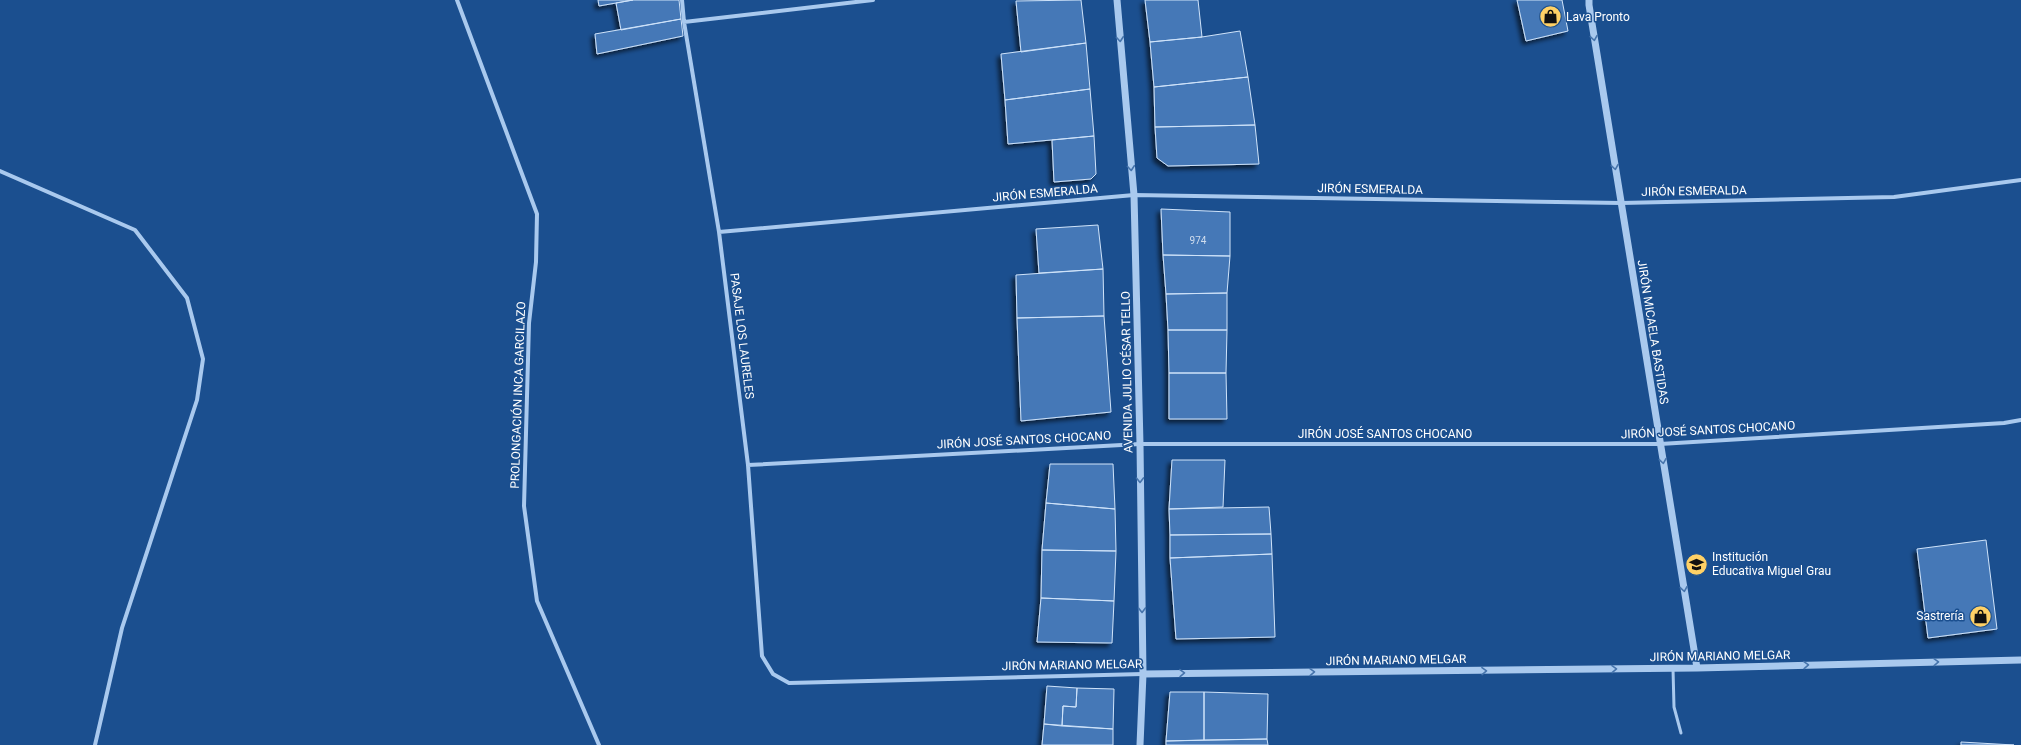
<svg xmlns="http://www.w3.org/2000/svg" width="2021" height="745" font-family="Roboto,sans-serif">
  <defs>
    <filter id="shadow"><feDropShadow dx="-3.5" dy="3.5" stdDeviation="2" flood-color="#0009"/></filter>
  </defs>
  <rect width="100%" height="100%" fill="#1b4f8f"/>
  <!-- building -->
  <path fill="#4478b7" stroke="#cfe3fa" filter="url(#shadow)" d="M598,0H633L599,6Z
    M633,0H679L681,19L621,30L616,3Z
    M1081,0L1086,43L1021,52L1016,1Z
    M1145,0H1198L1202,37L1150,42Z
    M1517,0H1562L1568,31L1526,41Z
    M681,19L683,36L597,54L595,34Z
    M1240,31L1248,77L1154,87L1150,42L1202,37Z
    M1086,43L1090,89L1005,100L1001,54Z
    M1248,77L1255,125L1155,127L1154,87Z
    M1090,89L1094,136L1008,144L1005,100Z
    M1255,125L1259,164L1168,166L1157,158L1155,127Z
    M1094,136L1096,174L1091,179L1054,182L1052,140Z
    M1161,209L1230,212V256L1163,255Z
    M1098,225L1103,269L1039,273L1036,229Z
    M1163,255L1230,256L1227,293L1166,294Z
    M1103,269L1104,316L1017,318L1016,275Z
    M1227,293V330H1168L1166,294Z
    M1104,316L1111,412L1021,421L1017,318Z
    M1168,330H1227L1226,373H1169Z
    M1169,373H1226L1227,419H1169Z
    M1172,460H1225L1223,507L1169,509Z
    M1050,464H1113L1115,509L1046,503Z
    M1046,503L1115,509L1116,551L1042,550Z
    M1269,507L1271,534L1170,535L1169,509Z
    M1271,534L1272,554L1170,558V535Z
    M1986,540L1997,629L1928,638L1917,549Z
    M1042,550L1116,551L1114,601L1041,598Z
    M1272,554L1275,637L1176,639L1170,558Z
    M1041,598L1114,601L1112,643L1037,642Z
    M1047,686L1077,688L1076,707L1063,706L1062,726L1044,724Z
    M1077,688L1114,689L1113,729L1062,726L1063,706L1076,707Z
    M1170,692H1204V740L1166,741Z
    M1204,692L1268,694L1267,739L1204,740Z
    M1044,724L1113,729V745H1042Z
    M1267,739L1268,745H1166V741Z
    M1961,742L2014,745H1961Z"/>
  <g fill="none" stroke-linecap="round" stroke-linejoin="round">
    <!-- service -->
    <path stroke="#a9c9ee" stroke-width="3" d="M1673,669L1674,707L1681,733"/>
    <!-- minor -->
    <path stroke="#a9c9ee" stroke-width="4" d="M457,0L537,214L536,262L529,323L524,506L537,601L599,745
      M682,0L684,22L719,232L748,465L762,656L773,674L789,683L1143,674
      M684,22L873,0
      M0,171L135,230L187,298L203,359L197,400L122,628L95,745
      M719,232L1134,195L1621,203L1894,197L2021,180
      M748,465L1140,444H1660L2004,423L2021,420"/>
    <!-- tertiary -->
    <path stroke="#a9c9ee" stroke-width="7" d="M1117,0L1134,195L1140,444L1143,674L1140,745
      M1589,0V5L1697,668
      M1143,674L1697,668L2021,660"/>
  </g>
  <!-- one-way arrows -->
  <defs><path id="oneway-chevron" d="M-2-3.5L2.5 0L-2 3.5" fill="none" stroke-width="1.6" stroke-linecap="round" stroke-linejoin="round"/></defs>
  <g stroke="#4674ac">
    <use href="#oneway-chevron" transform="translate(1594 38) rotate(81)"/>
    <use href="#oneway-chevron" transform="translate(1120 39) rotate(85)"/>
    <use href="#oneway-chevron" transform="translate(1615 167) rotate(81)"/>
    <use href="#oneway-chevron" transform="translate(1131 168) rotate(85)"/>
    <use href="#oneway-chevron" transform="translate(1663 461) rotate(81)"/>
    <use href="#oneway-chevron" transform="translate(1140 480) rotate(89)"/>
    <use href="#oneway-chevron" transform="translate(1684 589) rotate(81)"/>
    <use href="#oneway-chevron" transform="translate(1142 610) rotate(89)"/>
    <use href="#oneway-chevron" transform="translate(1936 662) rotate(-2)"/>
    <use href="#oneway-chevron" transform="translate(1806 665) rotate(-2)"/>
    <use href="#oneway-chevron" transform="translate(1614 669) rotate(-1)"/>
    <use href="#oneway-chevron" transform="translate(1484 671) rotate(-1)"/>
    <use href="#oneway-chevron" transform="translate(1312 672) rotate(-1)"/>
    <use href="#oneway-chevron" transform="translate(1182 673) rotate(-1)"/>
  </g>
  <!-- icons -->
  <defs>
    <symbol id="shop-disc" viewBox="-11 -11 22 22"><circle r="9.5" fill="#ffd166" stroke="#1b4f8f"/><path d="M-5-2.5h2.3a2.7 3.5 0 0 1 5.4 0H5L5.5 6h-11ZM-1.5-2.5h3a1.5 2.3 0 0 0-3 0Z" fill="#111"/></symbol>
    <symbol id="school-disc" viewBox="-11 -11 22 22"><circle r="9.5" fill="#ffd166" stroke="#1b4f8f"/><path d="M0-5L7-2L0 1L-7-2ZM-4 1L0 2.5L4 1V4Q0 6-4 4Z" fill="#111"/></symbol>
  </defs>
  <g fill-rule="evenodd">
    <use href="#shop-disc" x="1538" y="4" width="25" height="25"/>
    <use href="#school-disc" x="1684" y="552" width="25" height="25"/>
    <use href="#shop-disc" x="1968" y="604" width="25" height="25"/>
  </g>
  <g text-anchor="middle" stroke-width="3" stroke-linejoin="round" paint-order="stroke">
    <!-- number labels -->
    <g font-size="10" fill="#d0dded">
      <text x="1198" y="244">974</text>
    </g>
    <!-- poi labels -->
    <g font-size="12" fill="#fff" stroke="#1b4f8f" text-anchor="start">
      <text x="1566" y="21">Lava Pronto</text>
      <text x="1712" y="561">Institución<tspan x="1712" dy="14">Educativa Miguel Grau</tspan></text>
      <text x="1964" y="620" text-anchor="end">Sastrería</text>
    </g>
    <!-- street labels -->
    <g font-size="12" fill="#fff" stroke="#1b4f8f">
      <text transform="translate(1370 189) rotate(1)" y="4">JIRÓN ESMERALDA</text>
      <text transform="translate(1694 191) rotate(-1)" y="4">JIRÓN ESMERALDA</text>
      <text transform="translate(1045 193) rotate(-5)" y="4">JIRÓN ESMERALDA</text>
      <text transform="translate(1653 332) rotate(81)" y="4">JIRÓN MICAELA BASTIDAS</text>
      <text transform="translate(742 336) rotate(83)" y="4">PASAJE LOS LAURELES</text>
      <text transform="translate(1127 372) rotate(-91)" y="4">AVENIDA JULIO CÉSAR TELLO</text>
      <text transform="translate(518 395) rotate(-88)" y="4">PROLONGACIÓN INCA GARCILAZO</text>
      <text transform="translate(1708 430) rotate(-3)" y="4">JIRÓN JOSÉ SANTOS CHOCANO</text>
      <text x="1385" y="438">JIRÓN JOSÉ SANTOS CHOCANO</text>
      <text transform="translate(1024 440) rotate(-3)" y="4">JIRÓN JOSÉ SANTOS CHOCANO</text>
      <text transform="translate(1720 656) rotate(-1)" y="4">JIRÓN MARIANO MELGAR</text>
      <text transform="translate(1396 660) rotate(-1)" y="4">JIRÓN MARIANO MELGAR</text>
      <text transform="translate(1072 665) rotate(-1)" y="4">JIRÓN MARIANO MELGAR</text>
    </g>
  </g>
</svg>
